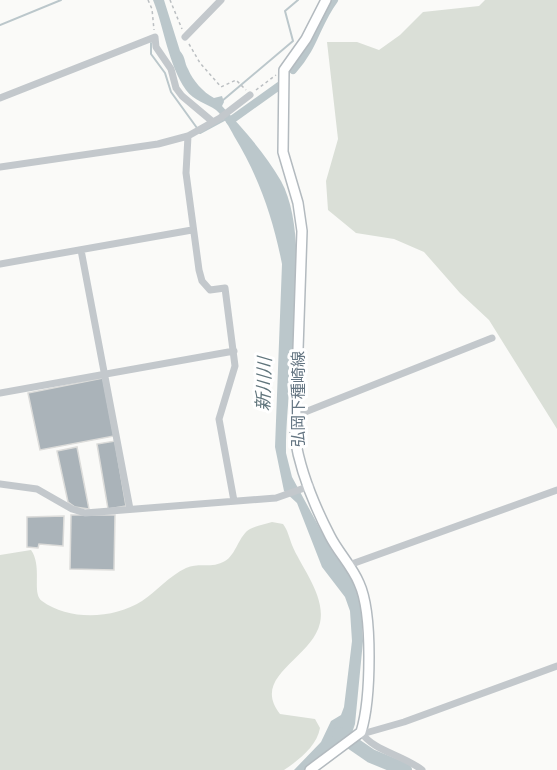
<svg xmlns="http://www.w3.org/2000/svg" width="557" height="770" font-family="Montserrat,'Noto Sans JP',sans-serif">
  <rect width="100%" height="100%" fill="#fafaf8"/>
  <!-- green -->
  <path fill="#dadfd7" d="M485,0H557V429L489,320L460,293L424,252L394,239L356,233L328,210L326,181L338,139L327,42H357L379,50L400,35L423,12L479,6Z
    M272,522L283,524C288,531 289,537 292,545C301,567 326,596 320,623C312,659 250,676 280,714L315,719L320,728C317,746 299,760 284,770H0V555L31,550C43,567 31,593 42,601C69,621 114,619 142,601C157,591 169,576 186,568C199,562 212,569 225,561C236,555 239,535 250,529C256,526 265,524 272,522Z"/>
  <!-- water -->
  <path fill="#bbc7cb" d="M153,0H164L180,51C186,58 184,62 188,69C193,81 203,92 214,98L222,96L224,102L222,106C243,129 265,153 281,181C314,241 285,381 286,453L292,477L331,549L354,582L361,601L363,641L355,724L352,733L304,770H294L321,742L331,721L341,715L344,707L352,641L350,611L345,597L322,567L297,503L284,491L275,447L282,264C273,218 259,177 234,136C230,128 223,116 216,110C206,103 194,101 186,90C168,64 164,27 153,0Z"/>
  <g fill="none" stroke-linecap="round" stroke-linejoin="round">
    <!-- stream -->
    <path stroke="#bbc7cb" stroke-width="2" d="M0,25L61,0
      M151,43V54L165,73L171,92L197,128
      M222,101L293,41L285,11L298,0
      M200,133L226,119"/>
    <!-- canal -->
    <path stroke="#bbc7cb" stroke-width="8" d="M293,70C315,46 316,24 334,0
      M230,121L279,86"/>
    <!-- river -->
    <path stroke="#bbc7cb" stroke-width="14" d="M339,734L371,756L405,770"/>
  </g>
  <!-- building -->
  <path fill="#aab3b9" stroke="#dcdcda" stroke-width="1.5" d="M103,378L114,436L40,450L28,393Z
    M115,441L126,506L108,509L97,444Z
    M77,447L89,509L75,507L68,502L57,451Z
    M71,515H115L114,570L70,569Z
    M64,516L63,546L39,544L38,548L27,547V517Z"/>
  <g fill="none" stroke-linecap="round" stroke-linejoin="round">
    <defs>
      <path id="secondary" d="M310,770L361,732C371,700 373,613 359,583C352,566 338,552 330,536C315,507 300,470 295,438L302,231L298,203L283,152L284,70L306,39L326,0"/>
    </defs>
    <!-- secondary casing -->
    <use href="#secondary" stroke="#b3babf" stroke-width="12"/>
    <!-- path -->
    <path stroke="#bbbfc2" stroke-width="1.5" stroke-dasharray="3 3" stroke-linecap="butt" d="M148,0L152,9L154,30
      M170,0L182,29
      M189,44L200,63L221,87L236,80L246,90
      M256,90L276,75"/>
    <!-- street -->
    <path stroke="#c3c8cc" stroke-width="7" d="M185,37L221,0
      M0,98L155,37L156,47L171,69L176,88L182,96L213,122
      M188,136L186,173L199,270L202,281L210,290L225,288L235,366L219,419L234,501
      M0,167L158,144L188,136L220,118L250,95
      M81,250L130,509
      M0,264L192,230
      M0,393L234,351
      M295,416L492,338
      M0,484L37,489L72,509L85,513L276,498L310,486
      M349,565L557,490
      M361,732H369L404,722L557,666
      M361,732C373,751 404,755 422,770"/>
    <!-- secondary -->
    <use href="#secondary" stroke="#fff" stroke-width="9"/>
  </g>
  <g text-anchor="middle" stroke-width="6" stroke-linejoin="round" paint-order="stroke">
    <!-- street labels -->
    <g font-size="16" fill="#657683" stroke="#fff">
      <text transform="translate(298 399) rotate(-90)" y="6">弘岡下種崎線</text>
    </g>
    <!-- water labels -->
    <g font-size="18" font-style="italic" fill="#60757c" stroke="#fff">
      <text transform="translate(264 384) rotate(-88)" y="6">新川川</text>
    </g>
  </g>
</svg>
